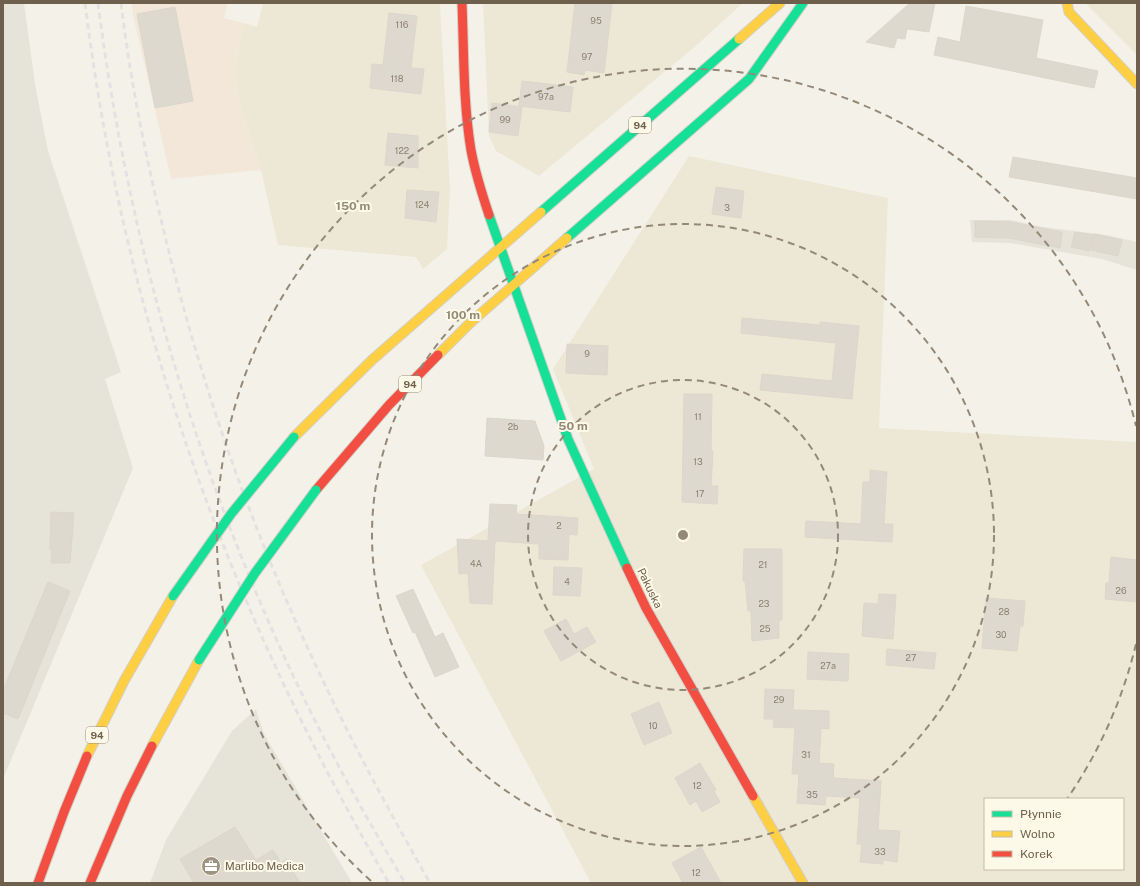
<svg xmlns="http://www.w3.org/2000/svg" width="1140" height="886" font-family="'Public Sans',sans-serif">
  <rect width="100%" height="100%" fill="#f4f2e8"/>
  <!-- residential -->
  <path fill="#ede7d6" fill-rule="evenodd" d="M263,3H440L450,190L447,249L423,269L416,257L278,245L261,170L241,107L235,72L244,23L257,27Z
    M483,3H743L698,44L539,176L496,151L489,136Z
    M1087,3H1137V55L1087,5Z
    M689,156L888,198L879,428L1137,442V883H591L421,565L594,469L553,369ZM985,799H1123V869H985Z"/>
  <!-- commercial -->
  <path fill="#f2e7d9" d="M132,3H228L224,18L244,23L235,72L241,107L261,170L171,179L133,15Z"/>
  <!-- industrial -->
  <path fill="#e6e3d9" d="M3,3H24L35,84L48,151L121,372L105,379L133,468L3,779Z
    M970,220H1011L1042,227L1107,235L1137,242V270L1102,259L1010,243L972,242Z
    M256,709L264,734L352,883H150L166,840L232,731Z"/>
  <!-- building -->
  <path fill="#ddd9ce" stroke="#dcd6cb" d="M575,3H612L604,73L585,70L584,75L567,72Z
    M910,3H935L929,32L907,29L905,39L897,38L894,48L866,42Z
    M966,6L1043,20L1036,58L1098,71L1094,88L934,55L938,37L960,42Z
    M175,7L193,101L155,108L137,14Z
    M389,13L417,16L411,68L424,69L421,94L370,88L372,64L383,65Z
    M522,81L573,87L570,112L519,106Z
    M492,103L522,107L518,136L489,132Z
    M388,133L418,136V168L385,165Z
    M1013,157L1137,178V199L1009,177Z
    M716,187L744,191L741,218L712,214Z
    M407,190L439,192L436,222L405,218Z
    M975,221L1012,222L1062,232L1060,248L1009,238L975,237Z
    M1075,232L1093,235L1089,251L1071,247Z
    M1094,234L1122,240L1118,256L1091,250Z
    M742,318L820,325V322L859,326L852,399L760,390L762,374L832,381L836,343L741,333Z
    M567,344L608,346L607,375L566,373Z
    M684,394H712L711,451H713L711,486H718L717,504L682,502Z
    M487,418L535,421L544,446L543,460L485,456Z
    M870,470L887,472L884,524H893L892,542L805,537L806,521L861,524L863,482H870Z
    M490,504L517,505L516,514L578,518L577,535L569,534L568,560L539,559V544L495,541L492,604L470,603L468,573L459,574L457,539L488,541Z
    M51,512L74,513L70,563H51L52,550H50Z
    M744,549H782V620H779V638L752,641L751,611H748L745,581H743Z
    M1111,557L1137,560V602L1105,599L1106,583H1109Z
    M554,567L582,568L580,596L553,595Z
    M48,582L70,591L18,719L3,713V691Z
    M413,589L435,637L443,633L459,667L435,677L415,632L413,633L396,596Z
    M879,594L896,595L893,639L862,636L864,603L878,604Z
    M986,598L1025,601L1023,626H1020L1017,651L982,648Z
    M566,619L574,634L587,627L596,642L561,661L544,631Z
    M887,649L936,653L934,669L886,665Z
    M808,652L849,654L848,681L807,679Z
    M765,689L794,690L793,710L829,711V729L821,728L819,763L834,764L833,778L881,781L878,830L900,831L897,862L883,860V864L860,862L862,844H857L860,798L826,796L825,805L797,803L799,774H792L795,728L773,727L774,719H764Z
    M659,702L672,733L644,745L631,714Z
    M700,763L716,790L714,791L720,802L702,812L696,801L690,805L675,778Z
    M235,827L256,860L273,850L281,863L286,859L300,883H194L180,859Z
    M701,847L721,883H683L672,863Z"/>
  <g fill="none" stroke-linecap="round" stroke-linejoin="round">
    <defs>
      <path id="fast" d="M541,212L739,39
        M489,215L568,439L627,568
        M567,238L749,79L803,3"/>
      <path id="slow" d="M1067,3L1069,12L1137,84
        M739,39L780,3
        M438,355L470,323L567,238
        M294,437L372,360L541,212
        M152,746L199,660
        M87,756L124,681L173,596
        M753,796L803,883"/>
      <path id="jam" d="M462,3C464,52 463,102 471,150C475,172 482,194 489,215
        M316,490L389,405L438,355
        M627,568L646,608L753,796
        M38,883L64,812L87,756
        M90,883L127,796L152,746"/>
    </defs>
    <!-- fast casing -->
    <use href="#fast" stroke="#d4cfc6" stroke-width="11"/>
    <!-- slow casing -->
    <use href="#slow" stroke="#d4cfc6" stroke-width="11"/>
    <!-- jam casing -->
    <use href="#jam" stroke="#d4cfc6" stroke-width="11"/>
    <!-- fast -->
    <use href="#fast" stroke="#16e098" stroke-width="9"/>
    <!-- slow -->
    <use href="#slow" stroke="#ffcf43" stroke-width="9"/>
    <!-- jam -->
    <use href="#jam" stroke="#f24e42" stroke-width="9"/>
    <!-- rail -->
    <path stroke="#e4e1e3" stroke-width="3" stroke-dasharray="6 4" stroke-linecap="butt" d="M85,3C124,319 228,609 389,883
      M98,3C128,240 196,473 299,688C331,755 367,819 405,883
      M121,3C131,86 148,168 168,248C204,394 254,535 318,670C352,743 390,813 430,883"/>
    <defs>
      <path id="fast-bridge" d="M173,596L231,514L294,437
        M199,660L255,573L316,490"/>
    </defs>
    <!-- fast-bridge casing -->
    <use href="#fast-bridge" stroke="#d3cec6" stroke-width="11" stroke-linecap="butt"/>
    <!-- fast-bridge -->
    <use href="#fast-bridge" stroke="#16e098" stroke-width="9"/>
  </g>
  <!-- distance rings -->
  <g fill="none" stroke="#948978" stroke-width="2" stroke-dasharray="7 5">
    <circle cx="683" cy="535" r="155"/>
    <circle cx="683" cy="535" r="311"/>
    <path d="M1136 644A466 466 0 0 1 1067 799M371 881A466 466 0 1 1 1136 426"/>
  </g>
  <!-- icons -->
  <defs>
    <symbol id="office-disc" viewBox="-11 -11 22 22"><circle r="9.5" fill="#9d9383" stroke="#fdf9e8"/><path d="M-6-3h4V-5.5h4V-3h4V5H-6ZM-1-4.5V-3h2v-1.5ZM-6 0V1H6V0Z" fill="#fff"/></symbol>
  </defs>
  <g fill-rule="evenodd">
    <use href="#office-disc" x="200" y="855" width="22" height="22"/>
  </g>
  <g text-anchor="middle" stroke-width="4" stroke-linejoin="round" paint-order="stroke">
    <!-- number labels -->
    <g font-size="9" fill="#8c816f">
      <text x="596" y="24">95</text>
      <text x="402" y="28">116</text>
      <text x="587" y="60">97</text>
      <text x="397" y="82">118</text>
      <text x="546" y="100">97a</text>
      <text x="505" y="123">99</text>
      <text x="402" y="154">122</text>
      <text x="422" y="208">124</text>
      <text x="727" y="211">3</text>
      <text x="587" y="357">9</text>
      <text x="698" y="420">11</text>
      <text x="513" y="430">2b</text>
      <text x="698" y="465">13</text>
      <text x="700" y="497">17</text>
      <text x="559" y="529">2</text>
      <text x="476" y="567">4A</text>
      <text x="763" y="568">21</text>
      <text x="567" y="585">4</text>
      <text x="1121" y="594">26</text>
      <text x="764" y="607">23</text>
      <text x="1004" y="615">28</text>
      <text x="765" y="632">25</text>
      <text x="1001" y="638">30</text>
      <text x="911" y="661">27</text>
      <text x="828" y="669">27a</text>
      <text x="779" y="703">29</text>
      <text x="653" y="729">10</text>
      <text x="806" y="758">31</text>
      <text x="697" y="789">12</text>
      <text x="812" y="798">35</text>
      <text x="880" y="855">33</text>
      <text x="696" y="876">12</text>
    </g>
    <!-- shield labels -->
    <g fill="#fdf9e8" stroke="#998e7b" stroke-width="1">
      <rect x="629" y="117" width="22" height="16" rx="3"/>
      <rect x="399" y="376" width="22" height="16" rx="3"/>
      <rect x="86" y="727" width="22" height="16" rx="3"/>
    </g>
    <g font-size="10" font-weight="bold" fill="#6e604c">
      <text x="640" y="129">94</text>
      <text x="410" y="388">94</text>
      <text x="97" y="739">94</text>
    </g>
    <!-- street labels -->
    <g font-size="11" fill="#6e604c" stroke="#fdf9e8">
      <text transform="translate(650 588) rotate(64)" y="4">Pakuska</text>
    </g>
    <!-- poi labels -->
    <g font-size="11" fill="#6e604c" stroke="#fdf9e8" text-anchor="start">
      <text x="225" y="870">Marlibo Medica</text>
    </g>
  </g>
  <circle cx="683" cy="535" r="6" fill="#948978" stroke="#fdf9e8" stroke-width="2"/>
  <g font-size="12" text-anchor="middle" font-weight="bold" fill="#948978" stroke="#fdf9e8" stroke-width="4" stroke-linejoin="round" paint-order="stroke">
    <text x="353" y="210">150 m</text>
    <text x="463" y="319">100 m</text>
    <text x="573" y="430">50 m</text>
  </g>
  <!-- border -->
  <rect width="1140" height="886" fill="none" stroke="#6e604c" stroke-width="8"/>
  <!-- legend -->
  <rect x="984" y="798" width="140" height="72" fill="#fdf9e8" stroke="#c4bcaa"/>
  <rect x="992" y="811" width="20" height="6" fill="#16e098" stroke="#c4bcaa"/>
  <text x="1020" y="818" font-size="12" fill="#6e604c">Płynnie</text>
  <rect x="992" y="831" width="20" height="6" fill="#ffcf43" stroke="#c4bcaa"/>
  <text x="1020" y="838" font-size="12" fill="#6e604c">Wolno</text>
  <rect x="992" y="851" width="20" height="6" fill="#f24e42" stroke="#c4bcaa"/>
  <text x="1020" y="858" font-size="12" fill="#6e604c">Korek</text>
</svg>
